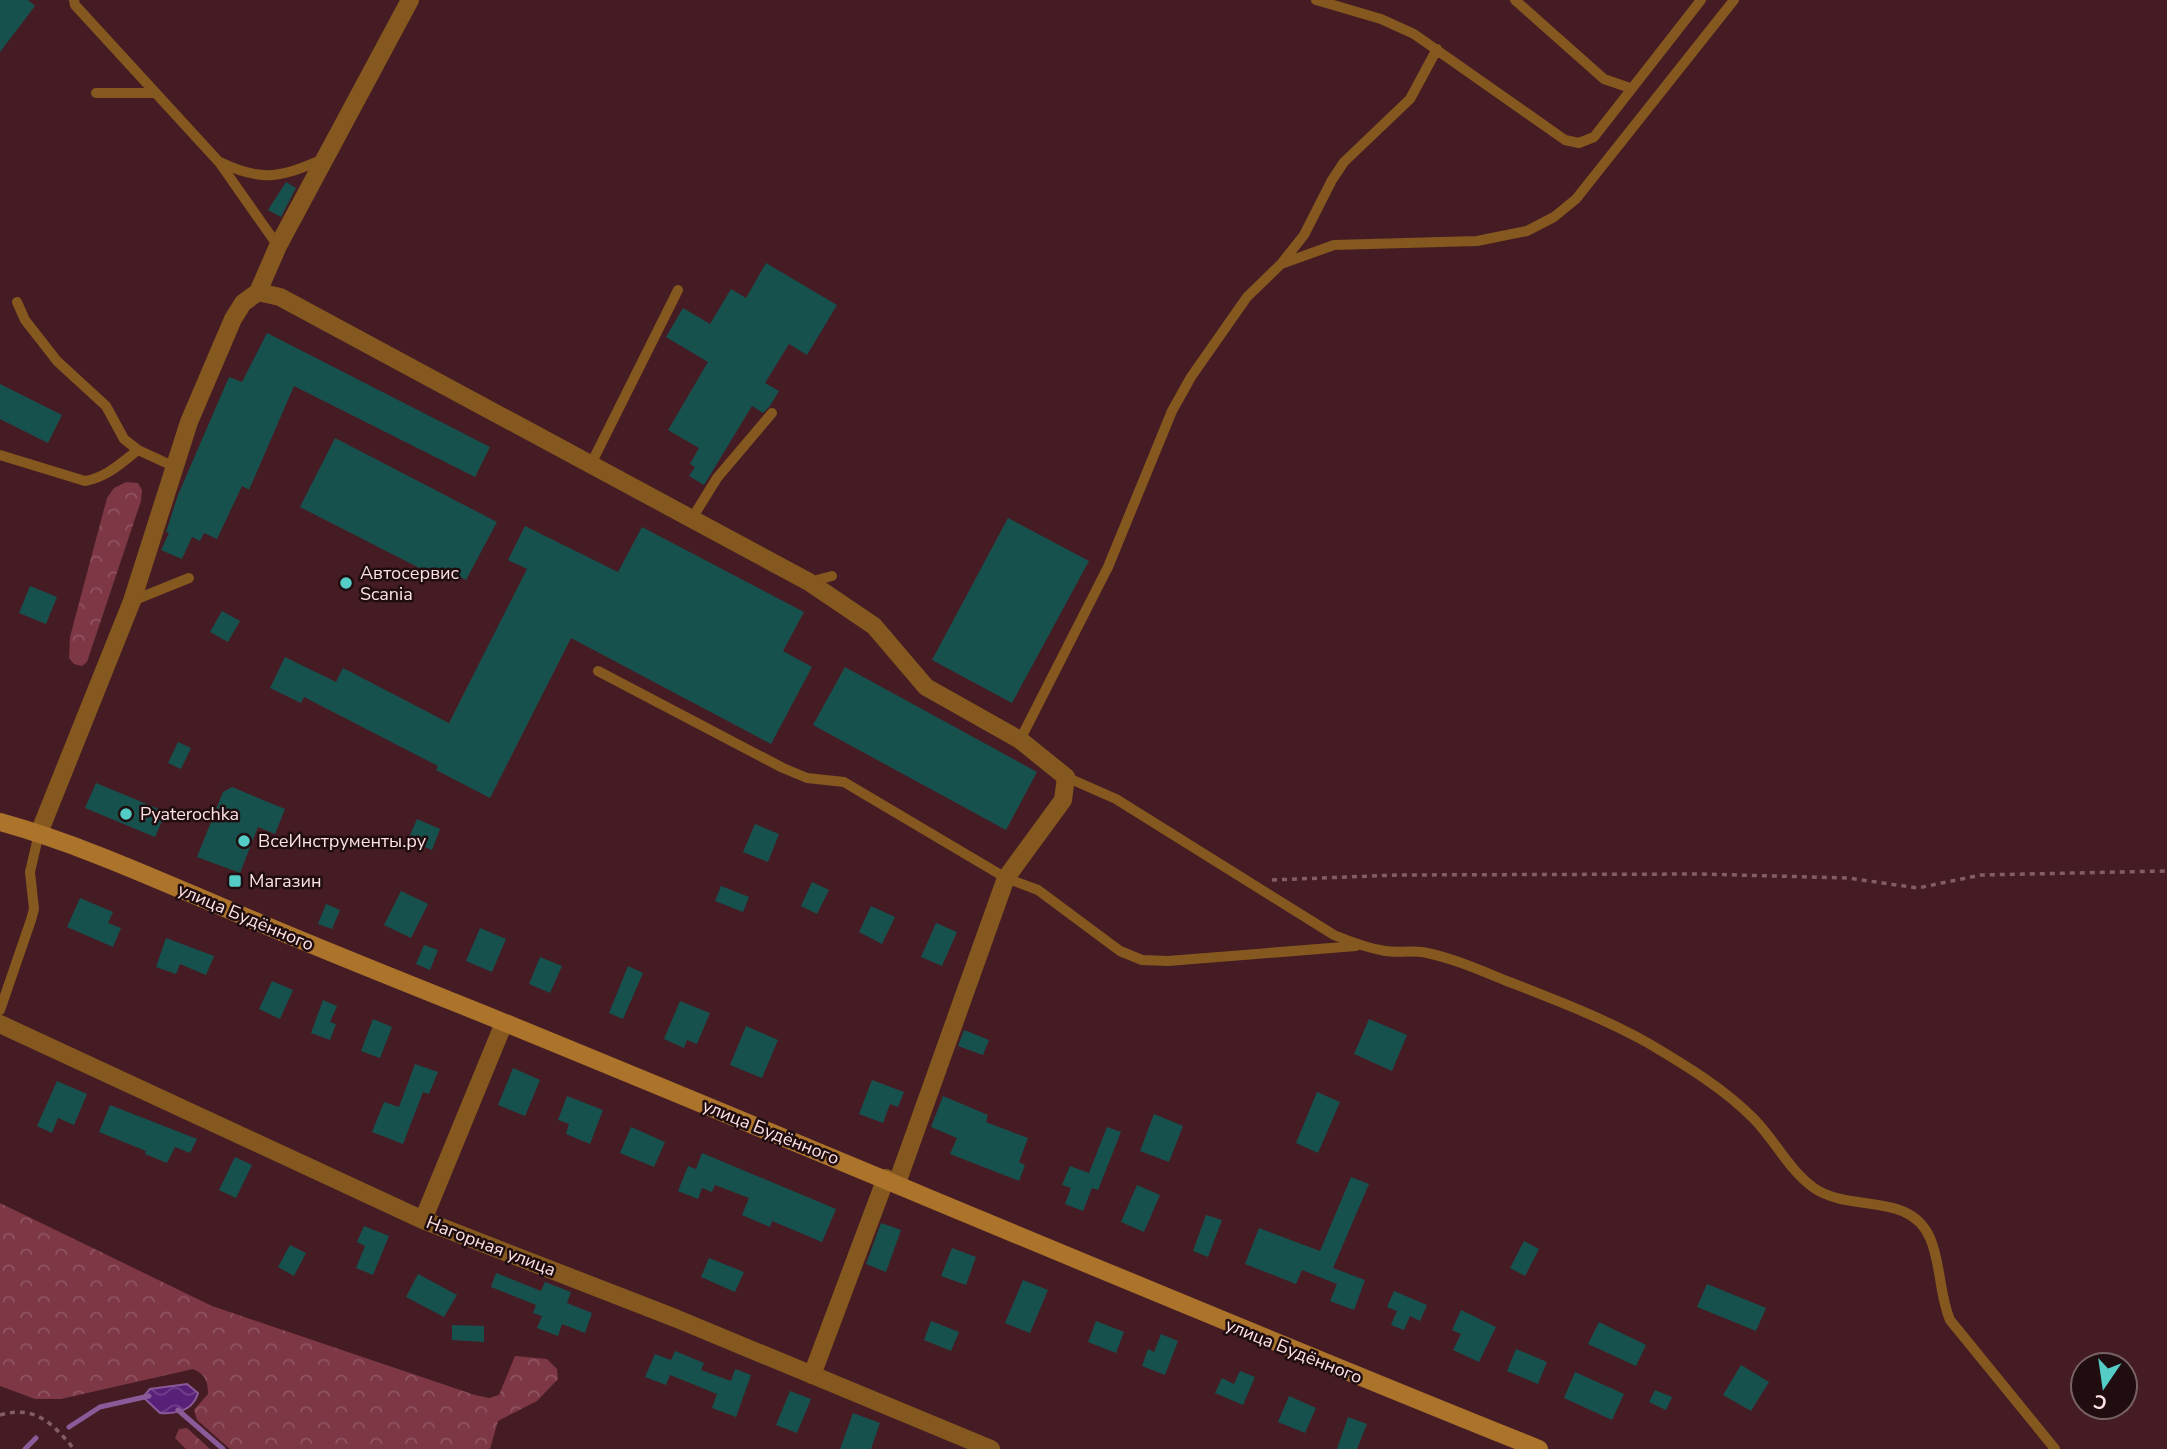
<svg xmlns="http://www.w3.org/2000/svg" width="2167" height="1449" font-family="'Nunito Sans',sans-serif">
  <defs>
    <pattern id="forest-crowns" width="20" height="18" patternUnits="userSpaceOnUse" patternTransform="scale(1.75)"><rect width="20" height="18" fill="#7d3745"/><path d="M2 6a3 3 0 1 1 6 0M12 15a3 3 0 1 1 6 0" fill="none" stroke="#905460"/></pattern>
    <pattern id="water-waves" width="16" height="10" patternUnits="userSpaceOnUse" patternTransform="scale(1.75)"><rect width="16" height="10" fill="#582079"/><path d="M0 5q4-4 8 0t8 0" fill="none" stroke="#71408c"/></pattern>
  </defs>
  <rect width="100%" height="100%" fill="#451c24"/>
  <!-- forest -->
  <path fill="url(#forest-crowns)" d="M126,482L138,483L142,490L141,501L87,662L82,666L74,664L69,658L70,637L107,498L114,488Z
    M0,1203L212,1306L475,1395L489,1398L499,1395L515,1356L547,1359L557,1369L558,1379L537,1401L498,1421L490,1449H230L197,1420L194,1410L208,1394C208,1381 205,1374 193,1369L61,1399H35L0,1386Z
    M187,1428L210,1449H186L175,1438L179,1429Z"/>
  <!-- water -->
  <path fill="url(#water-waves)" stroke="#8a5a99" stroke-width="2" d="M187,1384L198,1393C193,1411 177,1414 160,1413L143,1397L150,1389Z"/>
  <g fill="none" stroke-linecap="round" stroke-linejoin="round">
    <!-- stream -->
    <path stroke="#8a5a99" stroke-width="5" d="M178,1410L223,1449
      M69,1427L100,1407L149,1396
      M25,1449L36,1438"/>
  </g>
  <!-- building -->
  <path fill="#17514e" d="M0,0H28L35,6L0,52Z
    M286,182L296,188L281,217L268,210Z
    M766,263L837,305L807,355L789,344L765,383L779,391L770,406L763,413L752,406L704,485L689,476L695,467L690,464L699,448L668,430L708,362L666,337L683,308L710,324L731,289L746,298Z
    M267,333L490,447L475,477L294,386L249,490L242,486L217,539L204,533L200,541L192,537L182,559L161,550L169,533L166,532L178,495L229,377L242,382Z
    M0,384L62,415L48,443L0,419Z
    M335,438L497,522L466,580L445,569L441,579L300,507Z
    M1008,518L1089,561L1012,703L932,660Z
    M525,526L618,572L642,527L804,612L783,651L812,667L771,744L571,638L490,798L436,770L438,766L304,697L301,703L270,688L285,657L336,682L343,668L449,723L527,569L508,560Z
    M30,586L57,597L46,624L19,613Z
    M222,611L240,621L228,642L210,632Z
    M845,667L1037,772L1006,830L813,725Z
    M178,742L191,748L181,769L168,763Z
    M96,783L166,812L155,837L85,808Z
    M232,787L285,809L275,834L258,827L240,873L197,857L223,792Z
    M417,819L440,829L432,850L408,840Z
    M755,824L779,834L768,862L743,852Z
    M812,882L829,890L817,914L801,906Z
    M721,886L749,897L743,912L715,901Z
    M401,891L428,904L411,938L384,925Z
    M80,898L113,912L108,923L121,928L113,947L67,927Z
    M326,904L340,910L332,929L318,924Z
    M871,906L895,917L882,944L859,932Z
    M936,923L957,932L942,966L921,957Z
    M480,928L506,939L492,972L466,961Z
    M166,938L214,956L206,975L180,964L176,974L156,967Z
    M424,945L438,950L430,970L416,964Z
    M540,957L562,966L550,993L529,984Z
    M628,966L643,973L623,1019L609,1013Z
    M272,981L293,990L280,1019L259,1009Z
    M323,1000L337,1006L330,1022L336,1024L330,1040L311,1033Z
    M680,1001L710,1013L697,1044L687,1040L684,1048L664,1039Z
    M373,1019L392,1027L380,1058L361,1051Z
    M1369,1019L1407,1035L1392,1071L1354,1054Z
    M746,1026L778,1040L762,1078L730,1065Z
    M964,1030L989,1040L983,1055L958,1046Z
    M415,1064L438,1072L429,1094L423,1092L403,1144L372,1132L384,1102L399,1107Z
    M513,1068L540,1080L525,1116L498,1105Z
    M872,1080L904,1092L898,1107L890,1104L883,1123L859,1114Z
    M57,1081L87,1094L74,1125L58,1118L52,1133L37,1126Z
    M1317,1092L1340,1102L1318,1153L1296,1143Z
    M567,1096L603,1110L590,1144L566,1134L569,1124L558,1120Z
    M943,1096L988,1115L986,1122L1028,1138L1019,1162L1025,1165L1019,1181L950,1154L957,1138L931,1127Z
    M110,1105L197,1139L190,1153L175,1147L167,1163L145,1154L146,1151L99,1132Z
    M1154,1114L1183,1126L1169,1162L1140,1151Z
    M631,1127L665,1142L654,1167L620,1153Z
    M1107,1127L1121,1132L1098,1190L1092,1188L1083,1211L1065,1204L1071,1188L1062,1185L1070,1166L1089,1173Z
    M702,1153L836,1209L822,1242L772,1221L770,1227L742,1215L749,1198L715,1185L712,1192L702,1188L698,1199L678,1191L688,1166L696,1169Z
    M235,1157L252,1165L236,1198L219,1190Z
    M1351,1177L1369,1184L1333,1268L1365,1280L1354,1310L1330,1301L1337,1284L1302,1270L1296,1284L1245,1264L1259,1228L1320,1251Z
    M1137,1185L1160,1195L1144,1232L1121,1222Z
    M1206,1215L1222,1220L1208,1257L1193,1251Z
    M881,1223L901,1230L886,1272L866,1264Z
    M364,1226L389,1236L373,1275L356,1268L365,1246L357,1242Z
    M1524,1241L1539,1249L1525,1276L1510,1268Z
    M290,1245L306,1253L294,1276L278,1267Z
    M952,1248L976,1257L966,1285L941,1276Z
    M709,1258L744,1272L735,1292L701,1277Z
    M496,1273L541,1291L545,1282L571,1292L567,1303L592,1313L585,1333L562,1324L558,1336L537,1328L542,1316L533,1313L536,1305L491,1287Z
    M418,1274L457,1295L444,1317L406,1297Z
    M1023,1280L1048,1290L1030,1333L1005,1323Z
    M1707,1284L1766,1308L1756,1331L1697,1307Z
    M1394,1291L1427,1305L1420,1321L1410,1316L1404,1330L1391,1325L1397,1311L1387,1307Z
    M1461,1310L1496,1327L1479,1362L1453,1350L1461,1334L1452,1330Z
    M931,1321L959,1332L951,1351L924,1340Z
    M1096,1321L1124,1332L1116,1353L1088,1342Z
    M1599,1322L1646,1345L1636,1366L1588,1344Z
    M452,1325L484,1326V1342L452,1340Z
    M1161,1334L1178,1341L1165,1375L1142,1366L1148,1349L1154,1352Z
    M1516,1349L1547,1362L1538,1384L1507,1371Z
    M675,1351L704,1363L701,1370L731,1381L735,1369L751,1375L736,1417L712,1408L717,1394L670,1375L666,1385L645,1377L655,1354L671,1360Z
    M1741,1365L1769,1382L1751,1411L1723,1395Z
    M1240,1371L1255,1377L1243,1405L1215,1393L1222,1378L1234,1384Z
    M1575,1372L1624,1394L1612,1420L1564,1398Z
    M1655,1390L1672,1397L1666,1410L1649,1402Z
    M790,1391L811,1399L797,1433L776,1425Z
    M1289,1396L1316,1408L1305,1433L1278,1422Z
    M853,1413L880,1423L871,1449H840Z
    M1348,1417L1367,1424L1357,1449H1337Z"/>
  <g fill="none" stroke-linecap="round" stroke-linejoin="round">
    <!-- path -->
    <path stroke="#825e64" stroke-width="3.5" stroke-dasharray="5 5" stroke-linecap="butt" d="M1272,880L1397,875L1700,874L1848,878L1918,888L1981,875L2167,871
      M0,1415C36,1405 52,1423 74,1449"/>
    <!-- lane -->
    <path stroke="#84581e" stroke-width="10" d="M74,0L75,5L219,162L278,246
      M1316,0L1381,19L1414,34L1565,140L1579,143L1594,137L1701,0
      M1515,0L1604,79L1630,88
      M96,93H155
      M220,162C263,183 283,177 325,158
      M1281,264L1304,235L1332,180L1344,162L1410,99L1437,49
      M17,302L25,320L57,361L106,406L124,439L138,450L175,467
      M0,455L85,481C107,477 121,463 138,450
      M590,466L678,290
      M691,520L717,478L772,413
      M809,582L832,576
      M132,601L189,578
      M598,671L783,768L807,778L844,782L1006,878L1038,890L1120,951L1142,960L1168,961L1356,946
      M1020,740L1108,567L1172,411L1191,377L1247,297L1281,264L1334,245L1477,241L1527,231L1554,217L1576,199L1734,0
      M1066,777L1116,799L1334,935C1351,942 1367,948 1385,951C1398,953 1413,950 1427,953C1456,959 1484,972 1512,983C1558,1001 1605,1019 1648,1043C1685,1065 1725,1089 1755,1120C1776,1142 1789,1170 1814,1188C1850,1213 1910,1191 1930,1238C1941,1263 1939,1294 1950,1320L2055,1449
      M0,1010L31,920L34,909L30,872L39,833"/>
    <!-- street -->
    <path stroke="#84581e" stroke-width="18" d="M258,292L278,246L410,0
      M39,833L132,601L189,422L233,319L243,303L258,292L280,297L809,582L874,626L926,687L1020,740L1066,777L1063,800L1006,878L897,1183
      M0,1024L423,1220L675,1318L991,1449
      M423,1220L504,1023
      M812,1375L886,1178"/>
    <!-- secondary -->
    <path stroke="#ac742a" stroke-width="18" d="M0,822C83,845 162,882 241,915C320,949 401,981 481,1013C834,1157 1185,1307 1539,1449"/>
  </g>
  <!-- markers -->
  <g fill="#54cdc7" stroke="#200d10" stroke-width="2.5">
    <circle cx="346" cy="583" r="7"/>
    <circle cx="126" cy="814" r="7"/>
    <circle cx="244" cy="841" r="7"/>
    <rect x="228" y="874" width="14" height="14" rx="3.5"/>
  </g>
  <g text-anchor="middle" stroke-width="5" stroke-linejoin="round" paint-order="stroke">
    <!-- poi labels -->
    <g font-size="18" fill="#fde1e4" stroke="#200d10" text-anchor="start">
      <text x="360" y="579">Автосервис<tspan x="360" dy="21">Scania</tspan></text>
      <text x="140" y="820">Pyaterochka</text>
      <text x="258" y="847">ВсеИнструменты.ру</text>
      <text x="249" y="887">Магазин</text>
    </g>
    <!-- street labels -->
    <g font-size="18" fill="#fde1e4" stroke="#200d10">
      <text transform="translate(246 917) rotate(23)" y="6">улица Будённого</text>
      <text transform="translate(771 1132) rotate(22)" y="6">улица Будённого</text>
      <text transform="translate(491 1246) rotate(21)" y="6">Нагорная улица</text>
      <text transform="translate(1294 1351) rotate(22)" y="6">улица Будённого</text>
    </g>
  </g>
  <!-- north arrow -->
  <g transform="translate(2104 1386) rotate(193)"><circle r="33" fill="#200d10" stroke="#786265" stroke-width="2"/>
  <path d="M0-5L12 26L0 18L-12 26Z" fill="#54cdc7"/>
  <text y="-10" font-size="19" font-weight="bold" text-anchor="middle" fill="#fde1e4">С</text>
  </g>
</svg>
